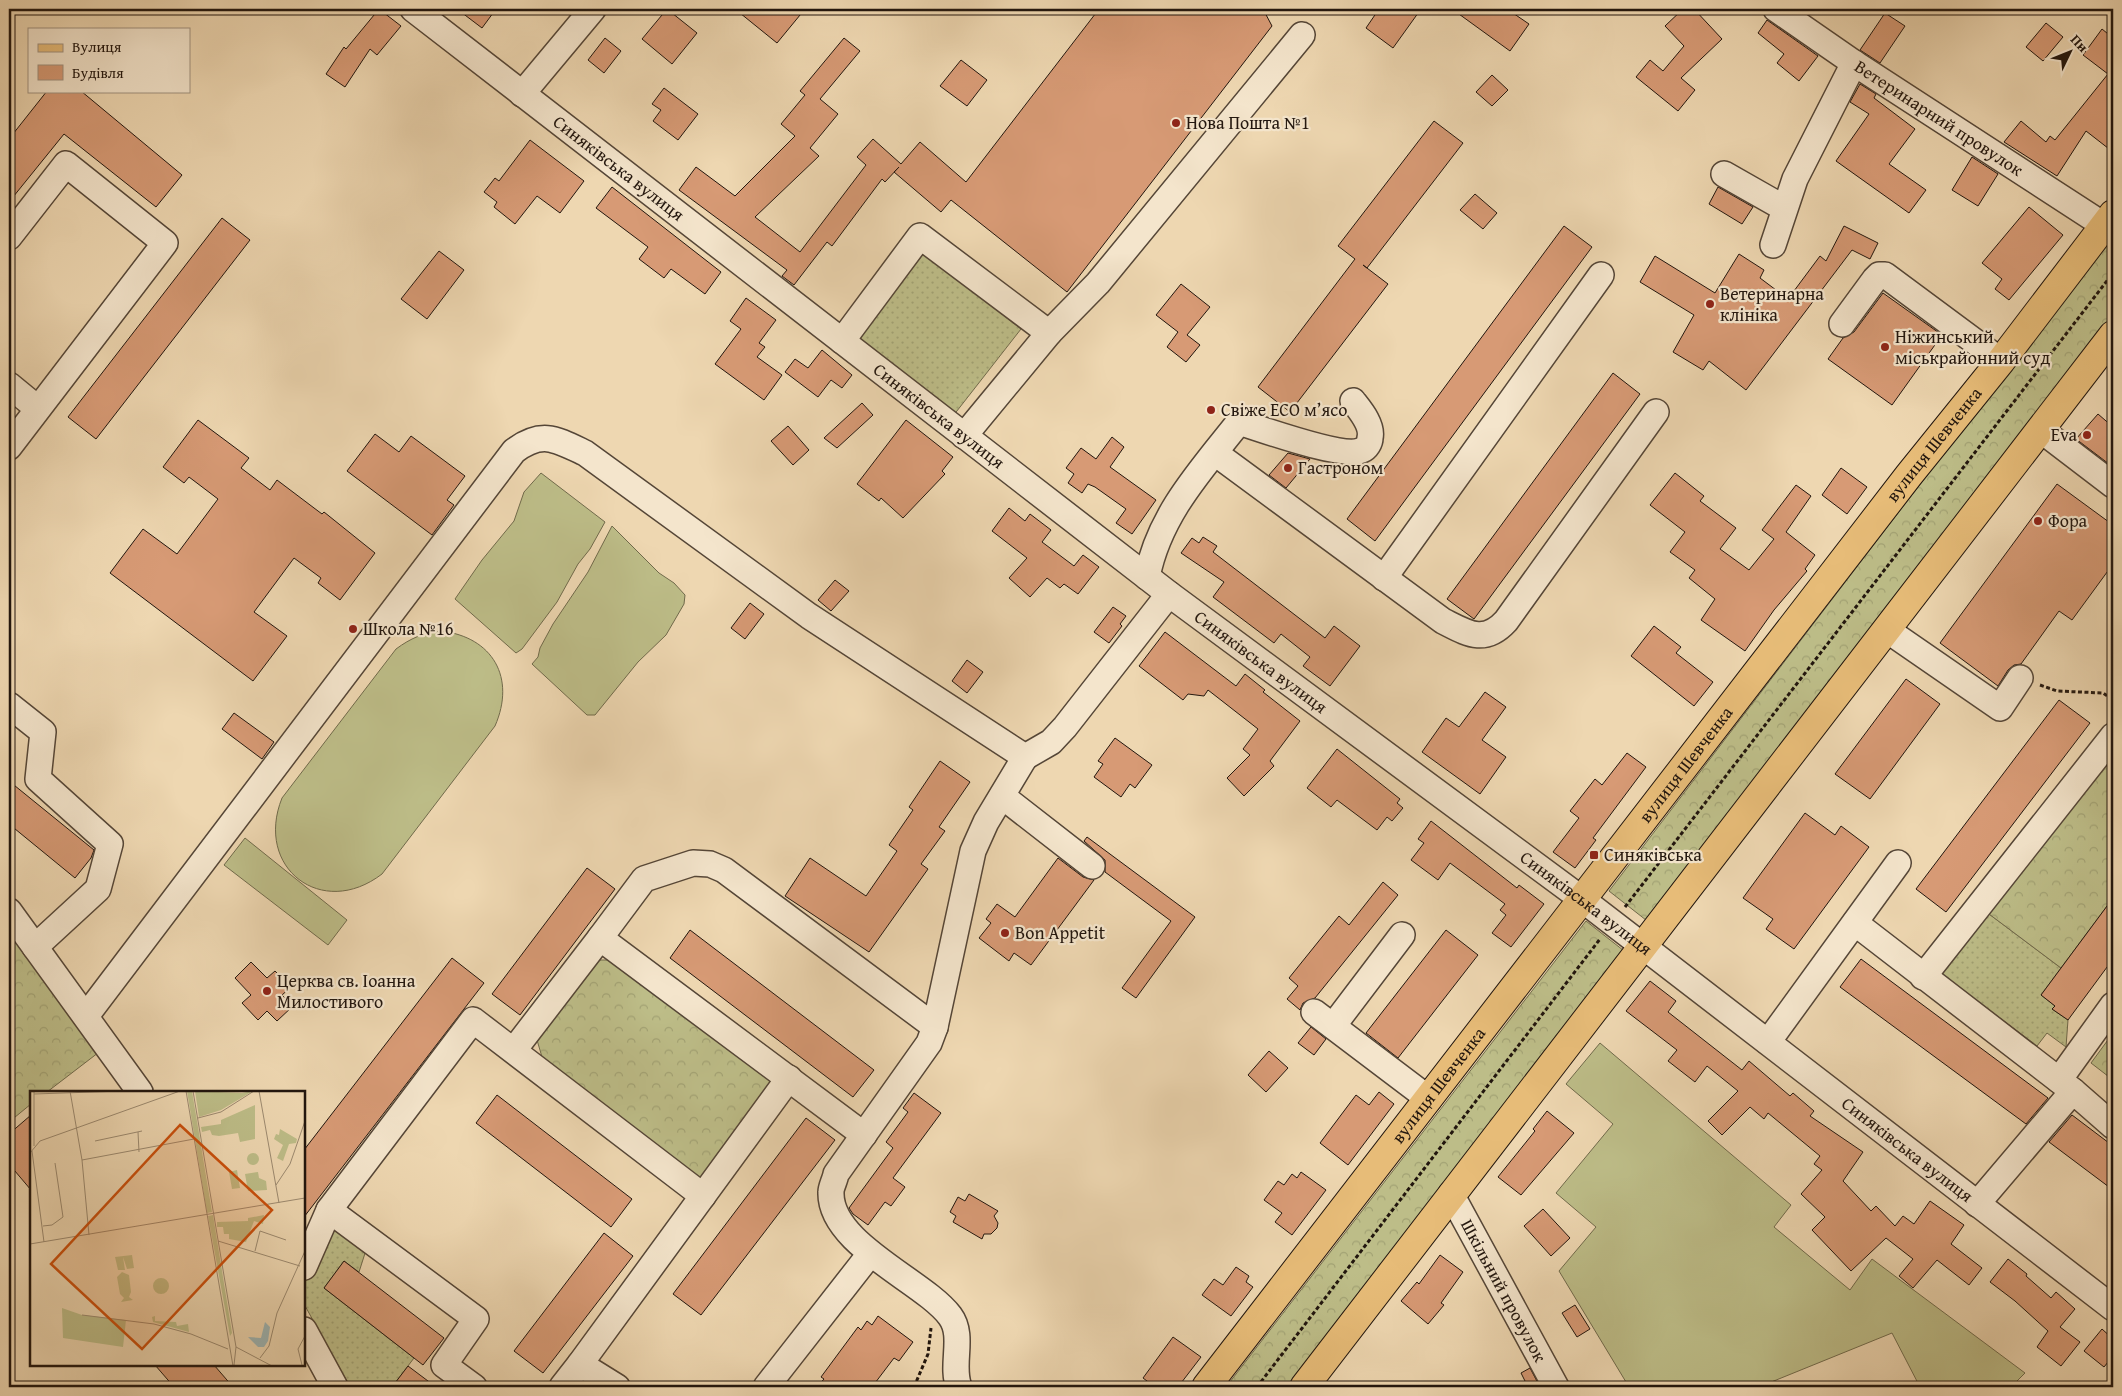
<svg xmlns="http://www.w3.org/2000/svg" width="2122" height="1396" font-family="'Gentium Book Plus',serif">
  <defs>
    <pattern id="grass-dots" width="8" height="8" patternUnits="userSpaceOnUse" patternTransform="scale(1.25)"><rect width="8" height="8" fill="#bdbd88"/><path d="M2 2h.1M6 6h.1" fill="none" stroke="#a2a274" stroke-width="1.8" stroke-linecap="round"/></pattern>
    <pattern id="forest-crowns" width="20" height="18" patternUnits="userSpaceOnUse" patternTransform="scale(1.25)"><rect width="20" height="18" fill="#bdbd88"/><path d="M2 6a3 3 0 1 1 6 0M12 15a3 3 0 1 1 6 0" fill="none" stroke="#a2a274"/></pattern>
  </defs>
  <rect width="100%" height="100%" fill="#eed7b1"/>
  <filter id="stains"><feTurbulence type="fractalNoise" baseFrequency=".004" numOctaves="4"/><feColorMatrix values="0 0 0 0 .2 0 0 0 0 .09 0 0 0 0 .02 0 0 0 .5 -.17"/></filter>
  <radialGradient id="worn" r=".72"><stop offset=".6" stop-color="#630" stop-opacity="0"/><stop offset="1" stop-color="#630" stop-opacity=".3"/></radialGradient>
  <!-- grass -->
  <path fill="url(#grass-dots)" stroke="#706a4b" d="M924,253L1021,329L953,416L857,339Z
    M1985,911L2061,968L2041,995L2055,1006L2052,1009L2068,1020L2066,1047L2047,1033L2037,1046L1939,972Z
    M338,1228L367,1247L359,1272L344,1261L324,1288L414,1358L392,1387H350L304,1304V1268L333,1230Z"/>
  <!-- forest -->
  <path fill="url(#forest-crowns)" stroke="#706a4b" d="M2113,232V322L1651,924L1609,891Z
    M2103,753L2113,761V898L2061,968L1985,911Z
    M9,911L107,1046L47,1092H31V1104L9,1122Z
    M1586,921L1628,954L1292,1387H1226Z
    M601,960H613L773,1082L706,1177H696L550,1066L542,1057L537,1040L590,964Z
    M2113,1033V1080L2091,1063Z"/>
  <!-- garden -->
  <path fill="#bdbd88" stroke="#706a4b" d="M541,473L605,522L590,549L578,564L557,602L522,649L516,653L455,599L482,560L514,521L524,492Z
    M612,526L659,573L674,583L685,595L684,604L666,635L638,662L595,715H587L532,664L538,657L540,648L553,624L588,572Z
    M441,631C493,637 516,678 495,726L382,874C322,920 254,868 282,798L396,649C411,638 423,633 441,631Z
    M245,838L347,920L328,945L224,865Z
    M1600,1043L1791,1205L1774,1227L1850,1290L1872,1259L2025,1373L2011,1387H1920L1892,1333L1759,1387H1629L1559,1271L1596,1227L1556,1193L1613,1124L1566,1084Z"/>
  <!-- building -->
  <path fill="#d79a75" stroke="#22160e" d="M379,9L401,26L377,55L370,49L345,87L326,74L344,47L346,49Z
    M457,9H496L482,28Z
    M667,9L697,33L672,64L642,39Z
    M735,9H805L777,43Z
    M1099,9H1263L1272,26L1067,292L951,200L941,212L894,172L899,167L885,182L882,179L832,246L827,242L794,285L782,276L787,270L679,190L696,167L735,196L795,136L781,124L805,95L800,91L844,38L860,51L820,99L838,114L810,148L819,156L755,217L800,252L866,165L857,157L873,139L901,164L920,142L966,182Z
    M1379,9H1421L1393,48L1366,28Z
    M1452,9H1507L1529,24L1510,51Z
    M1683,9H1694L1722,39L1681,78L1695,90L1678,111L1636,77L1650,60L1663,71L1684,46L1665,26Z
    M1885,13L1905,26L1880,63L1860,50Z
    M1767,20L1818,56L1799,81L1777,63L1784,54L1758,33Z
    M2046,23L2063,37L2043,61L2026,47Z
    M2102,29L2113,38V152L2086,131L2057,176L2004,142L2021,121L2046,142L2050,136L2055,140L2108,74L2083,55Z
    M605,38L621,51L604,73L588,60Z
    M961,60L987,80L967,106L940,86Z
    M1492,75L1508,90L1492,106L1476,92Z
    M1860,84L1876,94L1874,98L1915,129L1889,164L1926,190L1909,213L1836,161L1869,114L1850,102Z
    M664,88L698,114L678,140L653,121L661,110L652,104Z
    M47,91H81L182,175L156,207L64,134L9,202V139Z
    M1434,121L1463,143L1367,268L1363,265L1388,284L1290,412L1258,387L1355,259L1338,246Z
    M530,140L584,181L560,213L537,196L515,224L494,207L497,202L484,192L495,178L499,181Z
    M1972,157L1998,174L1978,206L1952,190Z
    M612,187L721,272L705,294L671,269L664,278L639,259L648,247L596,208Z
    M1718,187L1753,207L1742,224L1709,204Z
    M1475,194L1497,213L1483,229L1460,210Z
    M2029,207L2063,235L2009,300L1995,289L2002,279L1982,263Z
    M222,218L250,240L96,439L68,417Z
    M1564,226L1592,247L1375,541L1347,519Z
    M1844,226L1878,243L1870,259L1852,250L1746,390L1709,361L1703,370L1673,352L1694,315L1640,282L1655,256L1715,293L1739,254L1764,270L1760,278L1788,299L1820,256L1826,261Z
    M439,251L464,270L427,319L401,299Z
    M1181,284L1210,307L1187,335L1200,345L1186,362L1167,347L1178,332L1156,315Z
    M1883,293L1942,335L1892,405L1828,359L1843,338L1854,332Z
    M746,298L776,320L759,343L765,347L757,357L782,375L764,400L715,364L741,329L730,321Z
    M822,350L852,375L842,388L831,380L818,397L785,372L795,359L808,368Z
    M1613,373L1640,394L1474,619L1447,599Z
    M862,403L873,415L837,448L824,438Z
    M2098,414L2113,427V467L2076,439Z
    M198,420L249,458L241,468L270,490L277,480L322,514L324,512L375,553L340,600L318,583L321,578L294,558L254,612L287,636L253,681L110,573L143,529L177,554L218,499L189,477L184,483L163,467Z
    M906,420L953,457L942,471L945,474L903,518L881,498L879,501L857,484Z
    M788,426L809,450L793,465L771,441Z
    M375,434L399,452L411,436L465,476L447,500L454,505L432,535L347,471Z
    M1112,437L1124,447L1110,467L1156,500L1132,534L1116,523L1126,509L1095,487L1088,484L1082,493L1068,483L1074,474L1066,468L1081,448L1096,459Z
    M1288,453L1310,459L1286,488L1269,475Z
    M1841,468L1867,487L1847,514L1822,495Z
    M1675,473L1704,496L1700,501L1736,528L1720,549L1749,570L1774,539L1762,530L1796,485L1811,496L1786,532L1815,555L1805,569L1807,571L1774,610L1745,651L1701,620L1715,599L1689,578L1695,570L1670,552L1685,532L1650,505Z
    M2057,484L2113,525V564L2072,620L2059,611L2021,664L2014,665L2008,670L1998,686L1940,643Z
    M1009,508L1025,521L1030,514L1051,530L1042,542L1074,566L1083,555L1099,567L1078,594L1064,584L1060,588L1047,578L1030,597L1009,578L1027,558L992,531Z
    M1203,537L1217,546L1213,552L1325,638L1334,626L1360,646L1330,686L1303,666L1310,657L1281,634L1274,643L1213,597L1224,582L1181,553L1192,538L1199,543Z
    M835,580L849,591L831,611L818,600Z
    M750,603L764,614L745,639L731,628Z
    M1113,607L1126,616L1120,624L1122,626L1109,643L1094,632Z
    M1654,626L1681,647L1676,653L1713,682L1694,706L1631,656Z
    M1165,632L1236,686L1245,674L1265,690L1263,692L1300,721L1270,761L1274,766L1244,796L1227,778L1250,755L1243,749L1258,729L1208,690L1204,696L1188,694L1183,700L1139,666Z
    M967,660L983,672L967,693L952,681Z
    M1906,679L1940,704L1870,799L1835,774Z
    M1485,692L1506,707L1482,740L1506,757L1480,794L1422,752L1446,718L1459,727Z
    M2059,700L2090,723L1946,912L1916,889Z
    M234,713L274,742L262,759L222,729Z
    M1115,738L1152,765L1135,788L1130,784L1121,797L1094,777L1103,764L1098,761Z
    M1337,749L1400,799L1397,803L1403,808L1392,821L1387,817L1377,830L1337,800L1331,807L1307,788Z
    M1627,753L1646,767L1593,838L1596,840L1575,868L1553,852L1579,818L1570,811L1595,779L1602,785Z
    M940,761L970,782L939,827L945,831L921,864L928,869L869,952L785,896L810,858L866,896L897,851L889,845L913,810L909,807Z
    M9,781L94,850L91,858L75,878L9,824Z
    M1805,813L1835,835L1841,826L1869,847L1794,949L1766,929L1773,919L1743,898Z
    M1431,821L1517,888L1519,885L1544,904L1511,947L1492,933L1506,915L1500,910L1505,904L1450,863L1438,880L1411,860L1424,843L1418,839Z
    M1087,837L1195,917L1136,998L1122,988L1171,921L1105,872V860L1084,841Z
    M1058,858L1083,877L1094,880L1031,965L1014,953L1009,961L979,938L991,923L986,919L997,904L1015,917Z
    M587,868L615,889L520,1015L492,994Z
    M1383,882L1398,895L1315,998L1303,1003L1300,1010L1287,999L1298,986L1289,978L1339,916L1349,925Z
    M2113,898V959L2068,1020L2052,1009L2055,1006L2041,995Z
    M690,930L874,1070L853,1097L670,958Z
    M1446,930L1478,955L1398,1058L1366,1033Z
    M452,958L484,983L304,1217V1150Z
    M1861,959L2048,1098L2026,1124L1840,987Z
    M251,962L267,978L275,971L291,987L282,995L293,1006L277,1021L267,1011L258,1020L242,1003L251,995L235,978Z
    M1650,981L1676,1001L1668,1012L1742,1070L1749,1061L1790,1096L1793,1093L1814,1111L1810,1116L1863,1152L1843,1181L1871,1211L1876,1206L1895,1226L1903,1216L1914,1224L1930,1201L1964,1225L1951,1244L1982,1268L1969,1285L1937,1260L1913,1288L1899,1276L1913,1259L1886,1238L1851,1271L1812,1230L1825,1217L1801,1194L1822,1170L1814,1164L1820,1156L1768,1113L1764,1119L1750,1107L1722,1135L1708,1121L1738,1091L1707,1066L1695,1082L1668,1061L1677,1050L1626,1011Z
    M1311,1027L1326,1039L1314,1055L1298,1043Z
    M1269,1051L1288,1068L1266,1092L1248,1075Z
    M1379,1092L1394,1104L1348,1165L1320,1143L1356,1095L1369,1105Z
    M914,1093L941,1113L893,1178L905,1187L891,1206L885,1202L868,1225L853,1214L849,1208L893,1148L886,1142L908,1112L903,1108Z
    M497,1095L632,1199L611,1227L476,1123Z
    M1547,1111L1574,1133L1521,1195L1498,1177L1535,1131L1533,1129Z
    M31,1115V1190L9,1164V1134Z
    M2072,1115L2113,1146V1190L2049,1142Z
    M806,1118L835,1140L701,1315L673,1294Z
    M1301,1172L1326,1190L1292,1235L1275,1222L1282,1213L1264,1200L1278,1181L1284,1185L1292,1174L1297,1178Z
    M969,1194L998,1211L994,1216L998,1223L997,1228L991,1234H984L982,1239L953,1222L956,1216L950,1212L958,1197L965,1201Z
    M1543,1209L1570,1238L1551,1256L1524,1226Z
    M604,1233L633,1256L543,1373L514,1351Z
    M1440,1255L1463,1272L1441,1303L1444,1305L1428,1324L1401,1301L1417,1282L1419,1284Z
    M2008,1259L2027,1274L2026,1276L2051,1298L2056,1292L2075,1309L2060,1327L2080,1342L2061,1366L2037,1347L2048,1331L2015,1301L1990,1282Z
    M344,1261L444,1338L423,1365L324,1288Z
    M1236,1267L1249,1276L1246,1282L1253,1287L1231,1316L1202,1295L1214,1279L1223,1285Z
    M1575,1305L1590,1329L1577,1337L1562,1313Z
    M878,1316L913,1342L899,1361L894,1358L872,1387H817L824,1379L821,1377L858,1327L861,1330L867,1321L872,1325Z
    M2102,1329L2113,1339V1356L2104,1367L2084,1351Z
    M1173,1337L1201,1357L1178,1387H1155L1143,1378Z
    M155,1365H214L233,1387H174Z
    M408,1366L436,1387H392Z
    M1530,1368L1540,1387H1528L1521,1373Z"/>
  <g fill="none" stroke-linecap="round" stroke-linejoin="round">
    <defs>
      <g id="minor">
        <path id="s1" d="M413,9L1169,594L1583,900L2113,1308"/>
        <path id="s2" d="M1776,9L1854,63L2105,226"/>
        <path d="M522,94L593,9"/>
        <path d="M1724,174L1784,208"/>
        <path d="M9,237L66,164L165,243L9,447"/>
        <path d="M1773,245L1795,179L1854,63"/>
        <path d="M1842,324L1875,279L1879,275H1885L2001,361"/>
        <path d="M1049,333L1098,283L1302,35"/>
        <path d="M842,341L920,236L1049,333L964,436"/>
        <path d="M9,385L37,408"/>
        <path d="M2041,430L2113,485"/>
        <path d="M1215,453L1443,621C1467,633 1484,645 1506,621L1656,412"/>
        <path d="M1147,577C1159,515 1201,470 1239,422C1261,429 1345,459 1362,450C1367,448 1370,442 1370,438C1373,425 1360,410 1353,401"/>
        <path d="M1384,578L1601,275"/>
        <path d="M1887,630L2000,708L2020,678"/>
        <path d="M9,705L43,732L38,779L110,844L98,889L35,947"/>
        <path d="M1002,796L1092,866"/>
        <path d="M9,911L140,1092"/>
        <path d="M1855,923L2073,1091"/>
        <path d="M1923,977L2113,736"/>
        <path d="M1314,1012L1429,1099"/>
        <path d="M86,1016L514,451C542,430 556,439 585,453L809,616L1025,757L1051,742L1065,727L1169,594"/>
        <path d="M1333,1026L1402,935"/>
        <path d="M1768,1042L1898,863"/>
        <path d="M514,1050L600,938"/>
        <path d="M2059,1080L2113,1005"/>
        <path d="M864,1135L600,938L644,879L693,863L710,864L724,870L935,1027"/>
        <path id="s3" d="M1451,1194L1556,1387"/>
        <path d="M1977,1204L2073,1091L2113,1126"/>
        <path d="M329,1210L476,1319L444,1365L474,1387"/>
        <path d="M304,1267L329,1210L473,1020L703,1196"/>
        <path d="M304,1330L335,1387"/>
        <path d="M580,1364L789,1078"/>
        <path d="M562,1387L580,1364L617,1387"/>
        <path d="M766,1387L870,1254"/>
        <path d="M959,1387C950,1365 965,1336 950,1316C924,1281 829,1244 831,1192C831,1187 835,1180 836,1174L929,1043L935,1027L973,851L986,822L1025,757"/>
      </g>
      <g id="major">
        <path id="s4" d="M1206,1387L1909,475L2001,361L2113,214"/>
        <path d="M1304,1387L2113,335"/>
      </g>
    </defs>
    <!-- minor casing -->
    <use href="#minor" stroke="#554637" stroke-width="28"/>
    <!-- major casing -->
    <use href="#major" stroke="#22160e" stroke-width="30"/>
    <!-- path -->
    <path stroke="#22160e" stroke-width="3" stroke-dasharray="4 2.5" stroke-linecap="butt" d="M2040,685L2057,691L2103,693L2113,700
      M1625,907L2113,273
      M914,1387L928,1354L931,1328
      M1257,1387L1600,939"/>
    <!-- minor -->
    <use href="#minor" stroke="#f4e5cc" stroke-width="25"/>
    <!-- major -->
    <use href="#major" stroke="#e7bc78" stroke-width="28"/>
  </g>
  <!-- markers -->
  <g fill="#8f2418" stroke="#f4e5cc" stroke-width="2">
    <circle cx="1176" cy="123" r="5"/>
    <circle cx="1710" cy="304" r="5"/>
    <circle cx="1885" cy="347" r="5"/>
    <circle cx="1211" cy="410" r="5"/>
    <circle cx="2087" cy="435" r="5"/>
    <circle cx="1288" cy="468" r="5"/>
    <circle cx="2038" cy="521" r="5"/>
    <circle cx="353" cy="629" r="5"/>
    <rect x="1589" y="850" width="10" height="10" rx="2.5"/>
    <circle cx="1005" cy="933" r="5"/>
    <circle cx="267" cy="991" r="5"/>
  </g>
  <g text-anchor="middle" stroke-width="4.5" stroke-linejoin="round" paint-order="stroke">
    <!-- street labels -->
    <g font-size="18" fill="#22160e" stroke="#f4e5cc">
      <text dy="6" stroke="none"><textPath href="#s2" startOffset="196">Ветеринарний провулок</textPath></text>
      <text dy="6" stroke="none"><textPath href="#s1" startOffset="260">Синяківська вулиця</textPath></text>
      <text dy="6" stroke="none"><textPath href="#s1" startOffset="665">Синяківська вулиця</textPath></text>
      <text dy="6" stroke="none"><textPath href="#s4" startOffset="1191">вулиця Шевченка</textPath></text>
      <text dy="6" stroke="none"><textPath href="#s1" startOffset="1070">Синяківська вулиця</textPath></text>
      <text dy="6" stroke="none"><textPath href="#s4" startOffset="786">вулиця Шевченка</textPath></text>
      <text dy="6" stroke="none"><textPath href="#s1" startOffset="1475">Синяківська вулиця</textPath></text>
      <text dy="6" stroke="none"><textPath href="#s4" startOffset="381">вулиця Шевченка</textPath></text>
      <text dy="6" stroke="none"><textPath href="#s1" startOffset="1880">Синяківська вулиця</textPath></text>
      <text dy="6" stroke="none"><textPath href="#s3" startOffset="110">Шкільний провулок</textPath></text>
    </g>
    <!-- poi labels -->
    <g font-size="18" fill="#22160e" stroke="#f4e5cc" text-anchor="start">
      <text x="1186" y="129">Нова Пошта №1</text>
      <text x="1720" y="300">Ветеринарна<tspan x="1720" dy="21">клініка</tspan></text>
      <text x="1895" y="343">Ніжинський<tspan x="1895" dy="21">міськрайонний суд</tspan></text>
      <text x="1221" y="416">Свіже ECO м’ясо</text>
      <text x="2077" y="441" text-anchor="end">Eva</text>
      <text x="1298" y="474">Гастроном</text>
      <text x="2048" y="527">Фора</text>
      <text x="363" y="635">Школа №16</text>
      <text x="1604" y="861">Синяківська</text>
      <text x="1015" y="939">Bon Appetit</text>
      <text x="277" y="987">Церква св. Іоанна<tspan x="277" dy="21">Милостивого</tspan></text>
    </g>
  </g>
  <!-- overview -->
  <g transform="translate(30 1091)">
    <rect width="275" height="275" fill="#eed7b1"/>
    <path d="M217 68a6 6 0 1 1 12 0a6 6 0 1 1-12 0ZM125,225V230L146,231L147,235L158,233L159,241L123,231L122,226Z" fill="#bdbd88"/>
    <path d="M157,0H162L182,121L177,122ZM165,0L212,2L223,0L191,19L169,26ZM207,79L210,97L202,98L199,81ZM228,81L229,87L236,90L237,99L218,100L215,83ZM183,124L202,242L200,245L178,125ZM123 195a8 8 0 1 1 16 0a8 8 0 1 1-16 0ZM32,217L52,224L96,229L93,256L33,247Z" fill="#bdbd88"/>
    <path d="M225,14V48L210,51L208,42L189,45L182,44L180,39L172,41L171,36L191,33V29ZM250,38L267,48L266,52L259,53L253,70L247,67L253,54L244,48L246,43L249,44ZM234,124L233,133L224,130L216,151L199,148V143H194L193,136H187V131L218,130V127ZM102,164L104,177L97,178L93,166L95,179H88L85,166ZM92,181L99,184L101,201L99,206L103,209L91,211L94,207L90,203L87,186Z" fill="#bdbd88"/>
    <path d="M235,231L240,236L238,250L234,256H228L218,246L231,247Z" fill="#9eb7b7"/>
    <path fill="none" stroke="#9c8a70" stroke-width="1" d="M40,0L52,69L59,144M156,0L203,275M163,0L206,256L204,274M229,0L249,112M4,3L92,0M168,27L191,21L224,0M108,41L109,61M65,50L112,40M4,55V0M2,60L14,151M0,62L10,50L150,0M52,69L164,48M246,94L260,73L275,30M13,135L22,134L33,126L25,72M188,150L270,175M0,153L275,107M225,160L230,140L256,149M52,224L124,233L161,243L198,258M206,256L242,275M230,267L239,255L247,222L275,160M272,274L268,258L275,245"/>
    <path fill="#ca4f0c" fill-opacity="0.15" stroke="#ca4f0c" stroke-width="2.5" d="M150,34L242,119L112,258L21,173Z"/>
    <rect width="275" height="275" fill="none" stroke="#22160e" stroke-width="2.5"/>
  </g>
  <!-- margin -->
  <rect width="2122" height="1396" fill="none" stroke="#eed7b1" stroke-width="30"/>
  <rect x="10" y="10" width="2102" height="1376" fill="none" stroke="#22160e" stroke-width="2.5"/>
  <rect x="15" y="15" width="2092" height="1366" fill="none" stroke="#22160e"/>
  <!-- legend -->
  <rect x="28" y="28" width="162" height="65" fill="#f4e5cc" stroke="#a09280"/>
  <rect x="38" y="44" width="25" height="8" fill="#e7bc78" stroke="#a09280"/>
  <text x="72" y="52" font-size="15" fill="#22160e">Вулиця</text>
  <rect x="38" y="65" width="25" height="15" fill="#d79a75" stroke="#a09280"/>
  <text x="72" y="78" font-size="15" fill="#22160e">Будівля</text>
  <!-- north arrow -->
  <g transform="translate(2070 52) rotate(47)" stroke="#f4e5cc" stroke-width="4" paint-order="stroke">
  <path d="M0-4L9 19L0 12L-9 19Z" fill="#22160e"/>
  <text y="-8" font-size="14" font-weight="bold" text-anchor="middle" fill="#22160e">Пн</text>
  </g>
  <rect width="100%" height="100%" filter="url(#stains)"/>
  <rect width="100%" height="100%" fill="url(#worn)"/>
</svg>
